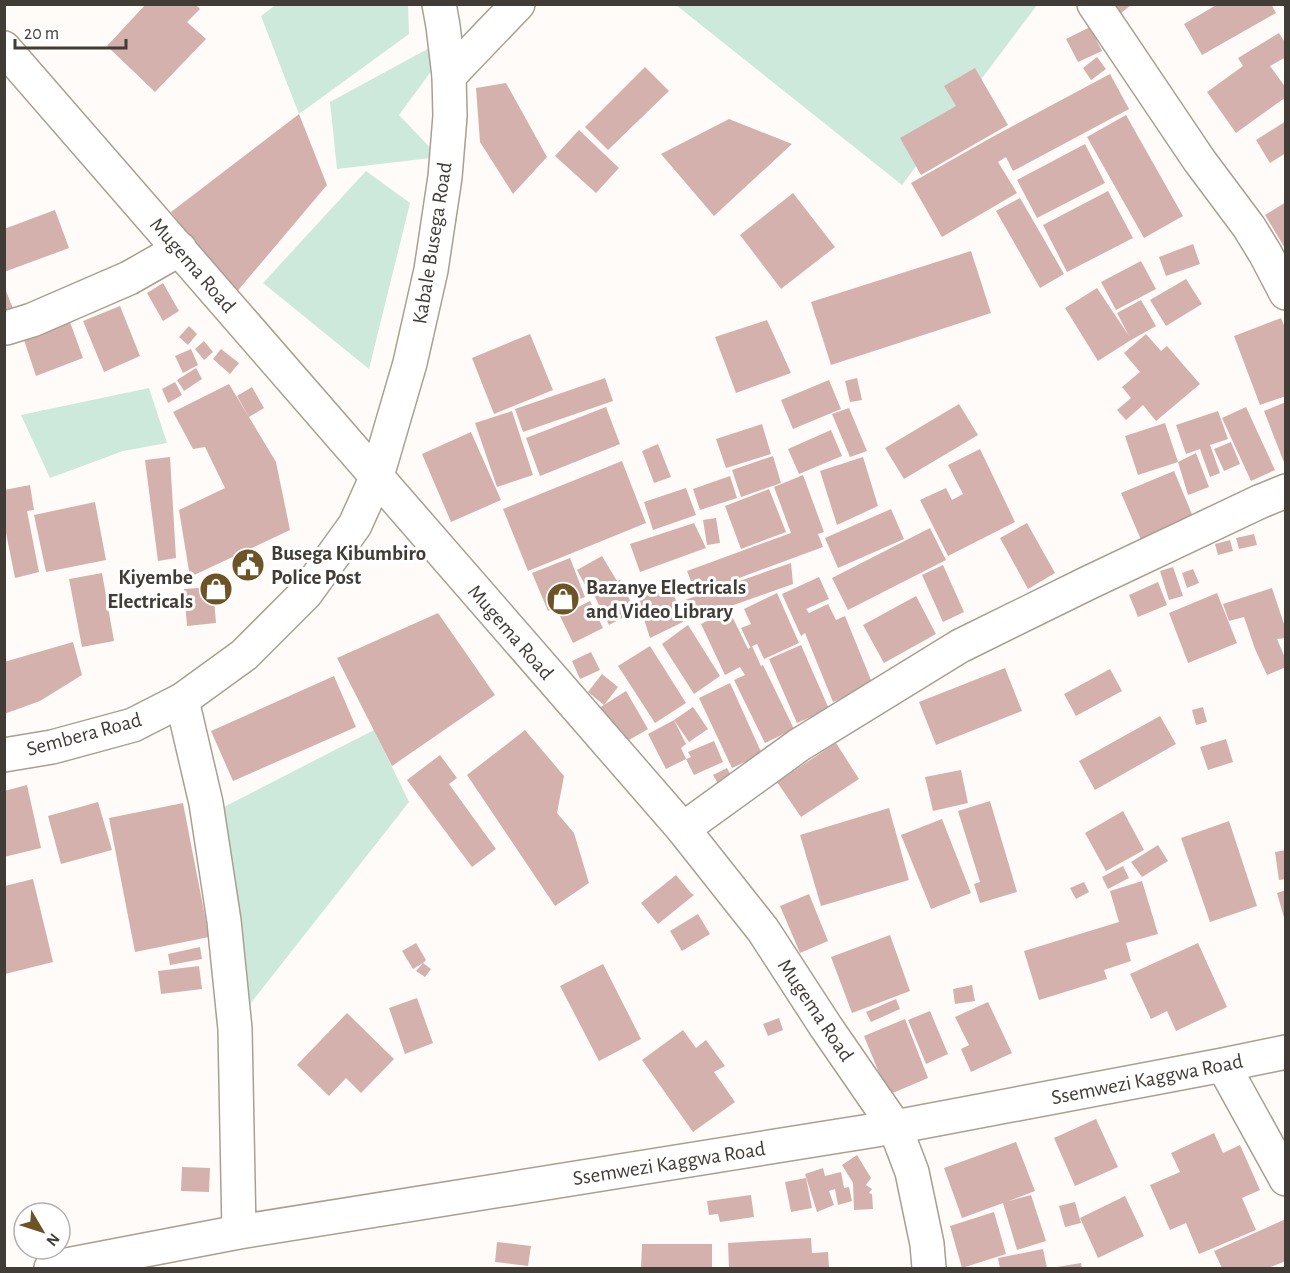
<svg xmlns="http://www.w3.org/2000/svg" width="1290" height="1273" font-family="'Alegreya Sans',sans-serif">
  <rect width="100%" height="100%" fill="#fefbf8"/>
  <!-- green -->
  <path fill="#cde9db" d="M277,4L408,5L409,34L299,114L261,16Z
    M676,5H1037L902,185Z
    M433,46L435,66L399,115L439,157L337,169L330,102Z
    M366,171L410,203L369,369L263,283Z
    M149,388L167,443L123,451L50,478L21,415Z
    M374,730L409,802L247,1008L222,808Z"/>
  <!-- building -->
  <path fill="#d4b1ad" d="M146,4H195L200,9L187,22L206,39L155,92L107,46Z
    M1110,4H1132L1119,15Z
    M1218,4H1271L1276,13L1202,55L1184,24Z
    M1090,27L1102,51L1078,62L1066,39Z
    M1279,33L1286,44V57L1270,66L1286,88V97L1236,133L1207,92L1243,66L1238,58Z
    M1097,57L1106,69L1091,80L1083,68Z
    M645,67L669,91L608,150L585,127Z
    M975,68L1008,125L921,175L900,138L956,106L944,86Z
    M1110,74L1129,109L1013,171L1006,157L998,162L1017,193L942,237L911,183L994,136Z
    M506,83L547,157L513,194L480,142L476,88Z
    M299,114L327,185L235,294L171,212Z
    M1126,115L1183,216L1144,238L1087,137Z
    M729,119L792,144L714,216L661,154Z
    M1286,121V153L1270,163L1256,140Z
    M579,130L619,168L596,193L555,156Z
    M1085,144L1105,183L1037,218L1017,180Z
    M1108,191L1133,238L1067,272L1043,225Z
    M793,193L835,247L781,289L740,235Z
    M1020,198L1064,274L1040,288L996,211Z
    M1286,202V250L1265,215Z
    M55,210L69,248L4,272V229Z
    M1193,244L1200,264L1166,276L1159,257Z
    M971,251L991,313L831,365L811,302Z
    M1141,261L1156,289L1116,310L1101,282Z
    M1186,279L1202,304L1166,326L1150,300Z
    M163,283L179,311L163,321L147,293Z
    M4,286L14,311L4,315Z
    M1097,288L1129,336L1117,313L1141,300L1156,326L1131,340L1098,361L1065,308Z
    M120,306L140,356L104,372L83,321Z
    M1281,318L1286,330V396L1260,405L1234,336Z
    M767,320L791,373L736,393L715,337Z
    M70,322L83,358L36,376L24,340Z
    M189,326L197,334L188,345L179,337Z
    M530,334L553,390L494,414L472,358Z
    M1146,334L1161,351L1167,346L1200,384L1156,421L1143,405L1126,420L1117,410L1131,398L1122,387L1140,372L1124,353Z
    M204,341L213,352L204,360L195,349Z
    M191,349L198,365L183,373L175,356Z
    M221,349L239,363L230,374L213,359Z
    M196,368L202,379L184,391L177,380Z
    M605,378L613,401L523,432L515,409Z
    M857,378L862,400L850,402L845,381Z
    M829,380L841,409L793,429L781,400Z
    M175,382L182,395L168,403L162,389Z
    M229,384L276,462L290,530L190,577L179,510L225,488L205,447L193,449L173,412Z
    M252,387L264,408L249,417L237,396Z
    M1286,402V465H1285L1264,411Z
    M959,404L978,435L904,479L885,448Z
    M606,407L620,444L540,476L526,438Z
    M1246,407L1275,470L1251,481L1222,418Z
    M849,408L867,451L850,457L832,414Z
    M512,411L533,475L497,487L475,423Z
    M1218,411L1228,439L1210,445L1220,473L1210,477L1200,449L1186,454L1176,425Z
    M1165,423L1178,462L1138,475L1125,436Z
    M762,424L771,454L726,468L716,439Z
    M831,430L842,456L799,474L788,449Z
    M471,432L501,500L451,522L422,454Z
    M1231,442L1240,464L1224,471L1214,449Z
    M658,444L671,477L654,483L642,451Z
    M980,449L1015,522L948,556L920,500L946,488L952,500L963,494L948,465Z
    M1196,453L1209,487L1188,495L1178,462Z
    M773,456L781,483L741,497L732,470Z
    M170,457L176,558L158,561L145,460Z
    M863,457L878,506L837,525L820,471Z
    M622,461L646,523L528,571L503,509Z
    M1174,471L1194,519L1142,542L1121,493Z
    M803,475L824,532L818,534L823,547L696,594L687,571L791,533L774,487Z
    M730,476L737,498L700,510L693,489Z
    M30,485L34,510L27,511L39,572L15,578L4,523V490Z
    M686,488L696,515L653,530L644,502Z
    M769,489L786,532L741,549L725,506Z
    M95,502L106,560L46,572L34,515Z
    M891,509L904,539L838,568L825,538Z
    M716,518L720,543L707,545L703,520Z
    M694,523L706,548L640,572L630,544Z
    M1027,523L1055,573L1028,589L1000,538Z
    M930,528L946,560L848,610L832,578Z
    M1254,534L1257,545L1239,549L1236,538Z
    M1230,540L1233,551L1218,555L1215,544Z
    M602,556L617,581L620,580L635,611L609,625L594,595L591,596L577,570Z
    M570,558L585,597L548,611L532,573Z
    M791,563L793,584L689,621L682,601Z
    M943,565L964,612L943,622L922,575Z
    M1173,567L1183,596L1169,600L1160,571Z
    M1193,569L1199,583L1187,588L1182,573Z
    M102,573L114,641L82,647L69,579Z
    M819,577L829,599L806,609L809,613L828,604L836,620L845,616L873,685L833,702L805,633L801,636L782,594Z
    M1158,582L1167,605L1138,617L1129,595Z
    M670,583L683,622L650,638L637,598Z
    M213,587L216,623L187,626L184,589Z
    M1272,588L1286,630V638L1277,639L1286,660V667L1267,675L1255,649L1244,617L1229,621L1223,604Z
    M777,593L799,643L764,659L757,644L750,647L741,628L751,624L744,609Z
    M1217,593L1237,643L1188,663L1169,613Z
    M916,596L936,634L884,663L863,625Z
    M590,601L603,628L573,643L560,616Z
    M729,610L748,649L752,646L761,666L763,665L794,729L765,743L734,680L745,675L740,667L725,675L701,624Z
    M438,613L495,695L392,766L337,658Z
    M688,625L720,676L694,694L662,644Z
    M73,642L82,675L40,701L4,714V662Z
    M801,645L829,709L797,723L769,659Z
    M650,646L686,703L655,723L618,666Z
    M591,652L600,670L580,679L572,661Z
    M1005,668L1022,711L936,745L919,702Z
    M1110,669L1122,691L1076,716L1064,694Z
    M602,674L618,687L604,705L588,692Z
    M334,676L356,727L233,781L211,731Z
    M730,683L762,754L732,768L699,698Z
    M626,691L648,729L617,747L596,710Z
    M693,707L708,729L689,742L674,720L686,744L681,748L686,759L666,769L648,734L674,720Z
    M1203,707L1207,722L1196,725L1192,710Z
    M1160,716L1176,744L1095,790L1079,761Z
    M525,730L564,776L557,813L574,833L589,883L555,906L467,775Z
    M1226,739L1233,762L1208,770L1200,747Z
    M714,741L723,762L694,775L686,759L691,757L688,752Z
    M836,743L859,779L801,817L777,782Z
    M440,755L457,778L449,784L496,849L472,867L407,780Z
    M727,768L735,783L722,790L713,775Z
    M961,770L968,803L933,811L925,777Z
    M27,785L41,848L4,857V791Z
    M990,801L1017,892L980,903L974,884L980,882L958,811Z
    M98,802L112,850L61,864L48,816Z
    M183,803L209,937L135,952L109,818Z
    M889,808L909,880L821,906L800,835Z
    M1123,811L1144,850L1106,871L1085,833Z
    M942,819L971,893L931,909L901,835Z
    M1229,821L1257,906L1210,922L1181,838Z
    M1158,845L1168,861L1142,877L1131,862Z
    M1286,850V879L1279,880L1275,852Z
    M1123,866L1129,878L1108,889L1102,877Z
    M676,875L691,893L694,895L658,924L641,903Z
    M33,879L53,962L5,974V886Z
    M1142,881L1158,934L1126,943L1131,961L1104,970L1107,979L1039,1000L1024,951L1119,922L1110,891Z
    M1084,882L1089,892L1076,899L1070,888Z
    M1286,890V921H1285L1277,893Z
    M809,894L828,941L800,953L780,906Z
    M698,914L710,934L682,951L670,931Z
    M890,935L910,991L852,1013L831,957Z
    M416,943L426,960L423,963L431,969L425,977L416,971L423,963L413,969L402,951Z
    M1198,943L1227,1007L1176,1031L1167,1011L1151,1019L1130,974Z
    M200,947L202,959L170,965L168,954Z
    M603,964L641,1039L599,1061L560,986Z
    M199,966L202,989L161,994L158,971Z
    M972,985L975,1001L955,1004L953,989Z
    M417,998L433,1043L405,1054L389,1008Z
    M896,999L900,1009L871,1022L866,1012Z
    M988,1002L1012,1053L971,1072L961,1049L969,1045L955,1017Z
    M930,1011L948,1054L926,1064L908,1020Z
    M347,1013L394,1059L361,1093L346,1078L329,1096L297,1065Z
    M779,1018L783,1030L768,1036L763,1024Z
    M905,1019L928,1078L888,1095L864,1036Z
    M683,1030L696,1048L706,1040L725,1066L714,1072L735,1102L693,1132L642,1060Z
    M1096,1119L1118,1167L1075,1186L1054,1138Z
    M1214,1133L1223,1153L1240,1145L1260,1190L1242,1198L1256,1230L1199,1254L1186,1223L1170,1230L1150,1185L1180,1172L1171,1153Z
    M1016,1142L1035,1191L1009,1201L1031,1195L1046,1241L1017,1250L1003,1203L962,1218L944,1168Z
    M857,1155L871,1178L866,1185L872,1189L869,1193L872,1194L873,1209L854,1210L853,1183L842,1165Z
    M182,1167L210,1168L209,1192L181,1191Z
    M823,1168L825,1176L841,1172L844,1188L849,1187L852,1201L838,1205L835,1189L829,1191L834,1205L817,1212L805,1174Z
    M806,1178L812,1208L791,1212L785,1182Z
    M751,1195L754,1217L720,1222L718,1214L709,1215L707,1201Z
    M1125,1196L1144,1236L1098,1258L1080,1218Z
    M1075,1202L1081,1223L1065,1227L1059,1206Z
    M994,1212L1006,1254L962,1268L950,1226Z
    M1286,1219V1261L1268,1268H1222L1214,1251Z
    M811,1238L812,1253L828,1252L829,1268H729L728,1243Z
    M497,1242L531,1246L528,1266L495,1262Z
    M642,1244H712V1268H641Z
    M1043,1249L1047,1268H1000L998,1258Z
    M1081,1263L1082,1268H1057V1267Z"/>
  <g fill="none" stroke-linecap="round" stroke-linejoin="round">
    <defs>
      <path id="street" d="M1094,4L1199,160L1249,227L1265,253L1286,293
        M449,76L518,4
        M6,328L32,320L129,278L180,249
        M182,700L206,803L224,921L235,1029L239,1232
        M683,829L799,745L960,646L1088,583L1259,502L1286,491
        M1223,1065L1286,1179
        M51,1268L239,1232L895,1127L1223,1065L1286,1052"/>
      <path id="secondary" d="M4,48L683,829L763,930L826,1027L895,1127L912,1172L927,1244L929,1268
        M4,755L52,747L133,725L182,700L244,655L306,593L355,525L377,476L410,363L431,270L445,177L450,116L449,76L443,26L439,4"/>
    </defs>
    <!-- street casing -->
    <use href="#street" stroke="#aa9f90" stroke-width="36"/>
    <!-- secondary casing -->
    <use href="#secondary" stroke="#aa9f90" stroke-width="36"/>
    <!-- street -->
    <use href="#street" stroke="#fff" stroke-width="33"/>
    <!-- secondary -->
    <use href="#secondary" stroke="#fff" stroke-width="33"/>
  </g>
  <!-- icons -->
  <defs>
    <symbol id="civic-disc" viewBox="-11 -11 22 22"><circle r="9.5" fill="#6d5325" stroke="#fff"/><path d="M-.6-6.5H3V-4.5H.6V-3L4-1V1h2V6H-6V1h2V-1L-.6-3ZM-1.2 2.5V6h2.4V2.5Z" fill="#fff"/></symbol>
    <symbol id="shop-disc" viewBox="-11 -11 22 22"><circle r="9.5" fill="#6d5325" stroke="#fff"/><path d="M-5-2.5h2.3a2.7 3.5 0 0 1 5.4 0H5L5.5 6h-11ZM-1.5-2.5h3a1.5 2.3 0 0 0-3 0Z" fill="#fff"/></symbol>
  </defs>
  <g fill-rule="evenodd">
    <use href="#civic-disc" x="229" y="546" width="38" height="38"/>
    <use href="#shop-disc" x="197" y="570" width="38" height="38"/>
    <use href="#shop-disc" x="544" y="580" width="38" height="38"/>
  </g>
  <g text-anchor="middle" stroke-width="6" stroke-linejoin="round" paint-order="stroke">
    <!-- street labels -->
    <g font-size="21" fill="#413c36" stroke="#fff">
      <text transform="translate(432 243) rotate(-81)" y="7">Kabale Busega Road</text>
      <text transform="translate(193 265) rotate(49)" y="7">Mugema Road</text>
      <text transform="translate(511 632) rotate(49)" y="7">Mugema Road</text>
      <text transform="translate(84 734) rotate(-15)" y="7">Sembera Road</text>
      <text transform="translate(816 1010) rotate(56)" y="7">Mugema Road</text>
      <text transform="translate(1147 1079) rotate(-11)" y="7">Ssemwezi Kaggwa Road</text>
      <text transform="translate(669 1163) rotate(-9)" y="7">Ssemwezi Kaggwa Road</text>
    </g>
    <!-- poi labels -->
    <g font-size="21" font-weight="bold" fill="#413c36" stroke="#fff" text-anchor="start">
      <text x="271" y="560">Busega Kibumbiro<tspan x="271" dy="24">Police Post</tspan></text>
      <text x="193" y="584" text-anchor="end">Kiyembe<tspan x="193" dy="24">Electricals</tspan></text>
      <text x="586" y="594">Bazanye Electricals<tspan x="586" dy="24">and Video Library</tspan></text>
    </g>
  </g>
  <!-- border -->
  <rect width="1290" height="1273" fill="none" stroke="#413c36" stroke-width="12"/>
  <!-- north arrow -->
  <g transform="translate(42 1231) rotate(129)"><circle r="28" fill="#ffffff" stroke="#b3b1af" stroke-width="1.5"/>
  <path d="M0-4.5L10 22L0 15L-10 22Z" fill="#6d5325"/>
  <text y="-9" font-size="16" font-weight="bold" text-anchor="middle" fill="#413c36">N</text>
  </g>
  <!-- scale -->
  <path d="M15 39v9h111v-9" fill="none" stroke="#413c36" stroke-width="3"/>
  <text x="24" y="39" font-size="18" fill="#413c36" stroke="#ffffff" stroke-width="4.5" paint-order="stroke">20 m</text>
</svg>
